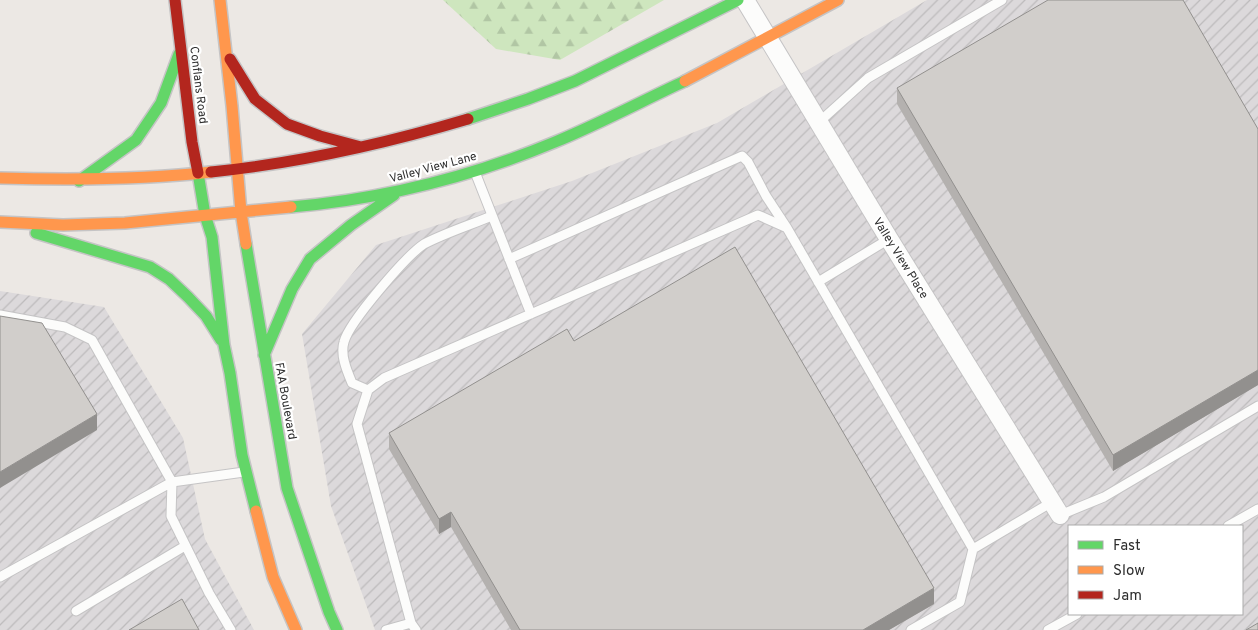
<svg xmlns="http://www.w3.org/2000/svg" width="1258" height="630" font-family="Overpass,sans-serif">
  <defs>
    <pattern id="industrial-furrows" width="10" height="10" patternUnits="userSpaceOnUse" patternTransform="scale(1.25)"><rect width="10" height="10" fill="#dcd9db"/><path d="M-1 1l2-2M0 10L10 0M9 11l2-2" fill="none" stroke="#bdbbbc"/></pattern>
    <pattern id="forest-firs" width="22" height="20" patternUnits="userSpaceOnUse" patternTransform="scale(1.25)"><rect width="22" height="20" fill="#cee6be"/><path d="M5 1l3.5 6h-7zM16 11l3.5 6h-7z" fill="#b1c6a4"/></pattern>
  </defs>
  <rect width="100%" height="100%" fill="#ece8e4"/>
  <!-- industrial -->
  <path fill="url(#industrial-furrows)" fill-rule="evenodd" d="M927,0H1258V630H375L331,506L302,334L376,245L572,181L717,123ZM1069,526H1242V614H1069Z
    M0,291L104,307L183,438L205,539L254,630H0Z"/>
  <!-- forest -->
  <path fill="url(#forest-firs)" d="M443,0H664L560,60L496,49Z"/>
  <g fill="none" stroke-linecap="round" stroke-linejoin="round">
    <defs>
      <path id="lane" d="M818,123L868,78L1002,0
        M475,172L531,314
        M509,259L742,156L748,162L766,196L787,228
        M818,282L889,239
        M0,315L65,327L92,340L172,482L171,516L209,593L231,630
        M368,390L352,383C347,371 340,355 344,342C349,322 407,255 424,244C445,233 470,225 492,216
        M1060,515L1104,497L1258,406
        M1228,526L1258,509
        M0,577L172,482L244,472
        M76,611L185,546
        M386,630L411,623
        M416,630L411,623L357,424L368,390L384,378L758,215L787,228L973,549
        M911,630L960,602L973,549L1052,502
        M1048,630L1077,614"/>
      <path id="street" d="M745,0L889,239L1060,515"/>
      <path id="fast" d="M468,119L528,99L575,81L738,0
        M198,173L205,215L212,237L224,345L230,373L242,455L256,511
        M79,181L136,140L161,103L179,54
        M291,207C382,199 471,177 555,142C599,124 642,101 685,81
        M36,233L150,267L169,279L188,297L206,316L221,340
        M246,244L287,488L329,612L337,630
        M264,355L292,289L310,259L351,225L394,195"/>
      <path id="slow" d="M220,0L232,106L241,212L246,244
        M685,81L838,0
        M0,178C71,180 141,180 211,172
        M0,222L63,225L125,223L291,207
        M256,511L273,577L296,630"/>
      <path id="jam" d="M175,0L192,142L198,173
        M230,59L255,99L287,124L320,136L361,147
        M211,172C299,163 384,144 468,119"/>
    </defs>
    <!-- lane casing -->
    <use href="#lane" stroke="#c5c4c5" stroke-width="11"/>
    <!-- street casing -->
    <use href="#street" stroke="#c5c4c5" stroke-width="20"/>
    <!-- fast casing -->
    <use href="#fast" stroke="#c5c4c5" stroke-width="14"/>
    <!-- slow casing -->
    <use href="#slow" stroke="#c5c4c5" stroke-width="14"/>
    <!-- jam casing -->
    <use href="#jam" stroke="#c5c4c5" stroke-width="14"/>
    <!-- lane -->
    <use href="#lane" stroke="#fcfcfb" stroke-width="9"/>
    <!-- street -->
    <use href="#street" stroke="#fcfcfb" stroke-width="18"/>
    <!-- fast -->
    <use href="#fast" stroke="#63d668" stroke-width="11"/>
    <!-- slow -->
    <use href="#slow" stroke="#ff974d" stroke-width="11"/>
    <!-- jam -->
    <use href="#jam" stroke="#b3261e" stroke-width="11"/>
  </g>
  <!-- wall -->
  <path fill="#b4b1af" d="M897,88L1258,129V385L1113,471L897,104Z
    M574,341L934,604L889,630H511L451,527L439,534L389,449V433Z"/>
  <!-- shaded-wall -->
  <path fill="#92908e" d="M1258,370V385L1113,471V455Z
    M97,414V430L0,488V472Z
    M451,512V527L439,534V519Z
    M934,588V604L889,630H863Z"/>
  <!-- building -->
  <path fill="#d1cecb" stroke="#92908e" d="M1048,0H1183L1258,129V370L1113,455L897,88Z
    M735,247L934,588L863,630H520L451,512L439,519L389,433L567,329L574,341Z
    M0,316L42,323L97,414L0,472Z
    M182,599L199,630H129Z
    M1258,623V630H1246Z"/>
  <g text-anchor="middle" stroke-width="4.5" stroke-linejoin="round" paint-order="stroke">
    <!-- street labels -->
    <g font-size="12" fill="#2e2e2e" stroke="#fff">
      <text transform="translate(199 85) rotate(83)" y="4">Conflans Road</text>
      <text transform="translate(433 167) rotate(-15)" y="4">Valley View Lane</text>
      <text transform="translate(901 258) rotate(58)" y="4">Valley View Place</text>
      <text transform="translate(286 401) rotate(80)" y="4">FAA Boulevard</text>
    </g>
  </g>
  <!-- legend -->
  <rect x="1068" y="525" width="175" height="90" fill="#ffffff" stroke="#ababab"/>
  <rect x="1078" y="541" width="25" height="8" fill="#63d668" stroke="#ababab"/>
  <text x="1113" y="550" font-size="15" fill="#2e2e2e">Fast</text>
  <rect x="1078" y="566" width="25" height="8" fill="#ff974d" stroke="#ababab"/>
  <text x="1113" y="575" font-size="15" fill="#2e2e2e">Slow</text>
  <rect x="1078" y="591" width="25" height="8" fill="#b3261e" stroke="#ababab"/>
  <text x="1113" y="600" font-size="15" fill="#2e2e2e">Jam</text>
</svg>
